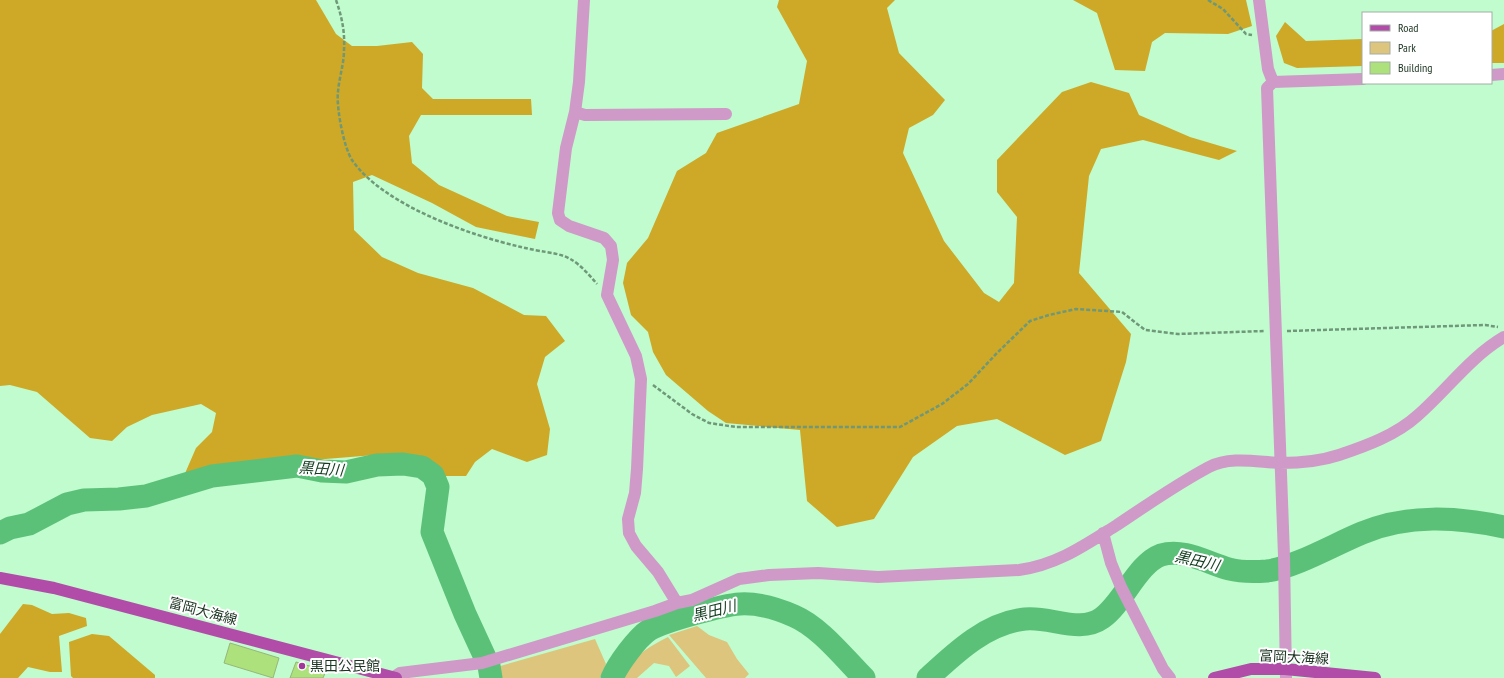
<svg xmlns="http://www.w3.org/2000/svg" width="1504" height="678" font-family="'PT Sans Narrow','Noto Sans JP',sans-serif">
  <rect width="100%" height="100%" fill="#c0fccd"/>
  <!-- green -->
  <path fill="#ddc57d" d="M697,626L709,635L727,642L737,659L749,674L745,678H706L669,635Z
    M668,637L690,666L676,677L669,666L654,663L637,678H622C629,658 650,646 668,637Z
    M595,639L606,664L600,678H499L497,667Z"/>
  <!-- forest -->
  <path fill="#cea827" d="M0,0H316L336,34L352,46H377L412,42L423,54L422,88L433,99H531L532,115H421L409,136L412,163L439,185L507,216L539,222L535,239L476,227L432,203L372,175L353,182L354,230L382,257L418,273L473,288L524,315L546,316L565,341L545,357L537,384L550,429L547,455L527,462L492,449L475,462L466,476H445L421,459L375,455L227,467L183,478L196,448L212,432L216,413L201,404L152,415L127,427L112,441L90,438L37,392L10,385L0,386Z
    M779,0H895L887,8L899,53L945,100L933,115L909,128L903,153L944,241L984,293L999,302L1014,283L1017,217L997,192V160L1062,92L1091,82L1129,93L1139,115L1190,137L1237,151L1219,160L1143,140L1101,149L1089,176L1079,273L1131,334L1126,362L1101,441L1065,455L997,419L957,426L913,457L874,519L837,527L807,501L800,430L726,423L708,411L666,375L653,352L648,332L631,315L623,283L627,263L648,238L677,171L706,153L717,133L799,104L807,61L777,7Z
    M1073,0H1246L1252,26L1228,34L1165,33L1152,42L1145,71L1115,70L1097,13Z
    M1285,22L1306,41L1363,39V66L1297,68L1284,63L1276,36Z
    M1504,24V63H1491V31Z
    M23,604L32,605L52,614L69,613L86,618L87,626L59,636L62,672H50L28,667L18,678H0V634Z
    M92,634L109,636L155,675V678H73L71,676L69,642Z"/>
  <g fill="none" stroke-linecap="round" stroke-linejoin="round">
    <!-- river -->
    <path stroke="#5bc179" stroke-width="23" d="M0,533L10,528L29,524L67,504L84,500L119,499L146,496L212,476L297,466L322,471L346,472L377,465L403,464L422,467L433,475L438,487L432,532L465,614L489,666L491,678
      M612,678C618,664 637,638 649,630C664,621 723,605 740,604C757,603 778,609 794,616C820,627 844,658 864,678
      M928,678C955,653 986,623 1025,619C1050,616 1080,634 1102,618C1124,602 1137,564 1161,555C1184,548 1207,563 1229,569C1241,572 1255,572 1267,571C1296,567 1335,544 1362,533C1408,514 1457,517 1504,527"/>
  </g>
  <!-- building -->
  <path fill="#ace17b" stroke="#97b67c" d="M230,643L279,658L273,678L224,663Z
    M296,662L326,671L323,678H290Z"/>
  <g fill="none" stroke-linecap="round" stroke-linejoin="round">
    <!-- path -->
    <path stroke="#6e9878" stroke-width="2.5" stroke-dasharray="4 2" stroke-linecap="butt" d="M336,0C342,17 345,32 344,50C344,64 339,78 338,92C336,107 344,148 352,160C383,205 469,235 521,247C562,257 567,248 597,284
      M1208,0L1223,9L1246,34L1252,35
      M1287,331L1485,325L1498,327
      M653,385L692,414L709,423L736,427H900L942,404L968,384L997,353L1030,321L1049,315L1076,309L1122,312L1145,330L1178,334L1264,331"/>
    <!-- minor -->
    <path stroke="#cf99c8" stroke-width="12" d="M584,0L579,82L575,112L566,148L558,213L560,220L569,226L604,238L611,246L613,260L607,295L636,356L641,379L637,469L635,493L628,519L629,533L636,546L658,572L677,603
      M1259,0L1268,69L1273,82
      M1491,75L1504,74
      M575,112L585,115L726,114
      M1103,533L1111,563L1121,587L1163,669L1170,678
      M394,677L400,673L482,663L655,611L677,603L692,600L739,579L769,575L818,573L878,577L1019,570C1057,565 1085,545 1117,525C1147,505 1177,484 1209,467C1231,456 1256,462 1280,463C1299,463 1321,461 1339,455C1366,446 1396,435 1417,416C1447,390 1470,357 1504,337
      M1286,678L1284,556L1267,88L1273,82L1363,79"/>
    <!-- major -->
    <path stroke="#b14ca8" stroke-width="12" d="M0,578L54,588L396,678
      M1214,678L1251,669H1285L1375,678"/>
  </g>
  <!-- markers -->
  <circle fill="#a13799" stroke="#fff" stroke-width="1.5" cx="302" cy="666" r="4"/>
  <g text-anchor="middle" stroke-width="4" stroke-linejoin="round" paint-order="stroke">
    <!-- street labels -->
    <g font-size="14" fill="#1c3422" stroke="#fff">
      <text transform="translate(203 611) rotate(15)" y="5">富岡大海線</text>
      <text transform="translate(1294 657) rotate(3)" y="5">富岡大海線</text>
    </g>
    <!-- poi labels -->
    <g font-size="14" fill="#1c3422" stroke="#fff" text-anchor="start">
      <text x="310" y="671">黒田公民館</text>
    </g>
    <!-- water labels -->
    <g font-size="15" font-style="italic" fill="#133d20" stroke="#fff">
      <text transform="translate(321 469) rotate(4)" y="5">黒田川</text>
      <text transform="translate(1197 561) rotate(13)" y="5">黒田川</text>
      <text transform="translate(714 611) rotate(-14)" y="5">黒田川</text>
    </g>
  </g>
  <!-- legend -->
  <rect x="1362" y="12" width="130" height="72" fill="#ffffff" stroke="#a4aea7"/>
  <rect x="1370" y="25" width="20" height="6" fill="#b14ca8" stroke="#a4aea7"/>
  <text x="1398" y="32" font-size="12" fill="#1c3422">Road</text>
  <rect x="1370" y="42" width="20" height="12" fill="#ddc57d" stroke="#a4aea7"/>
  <text x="1398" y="52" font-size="12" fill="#1c3422">Park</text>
  <rect x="1370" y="62" width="20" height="12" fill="#ace17b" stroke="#a4aea7"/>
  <text x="1398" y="72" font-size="12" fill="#1c3422">Building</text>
</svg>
